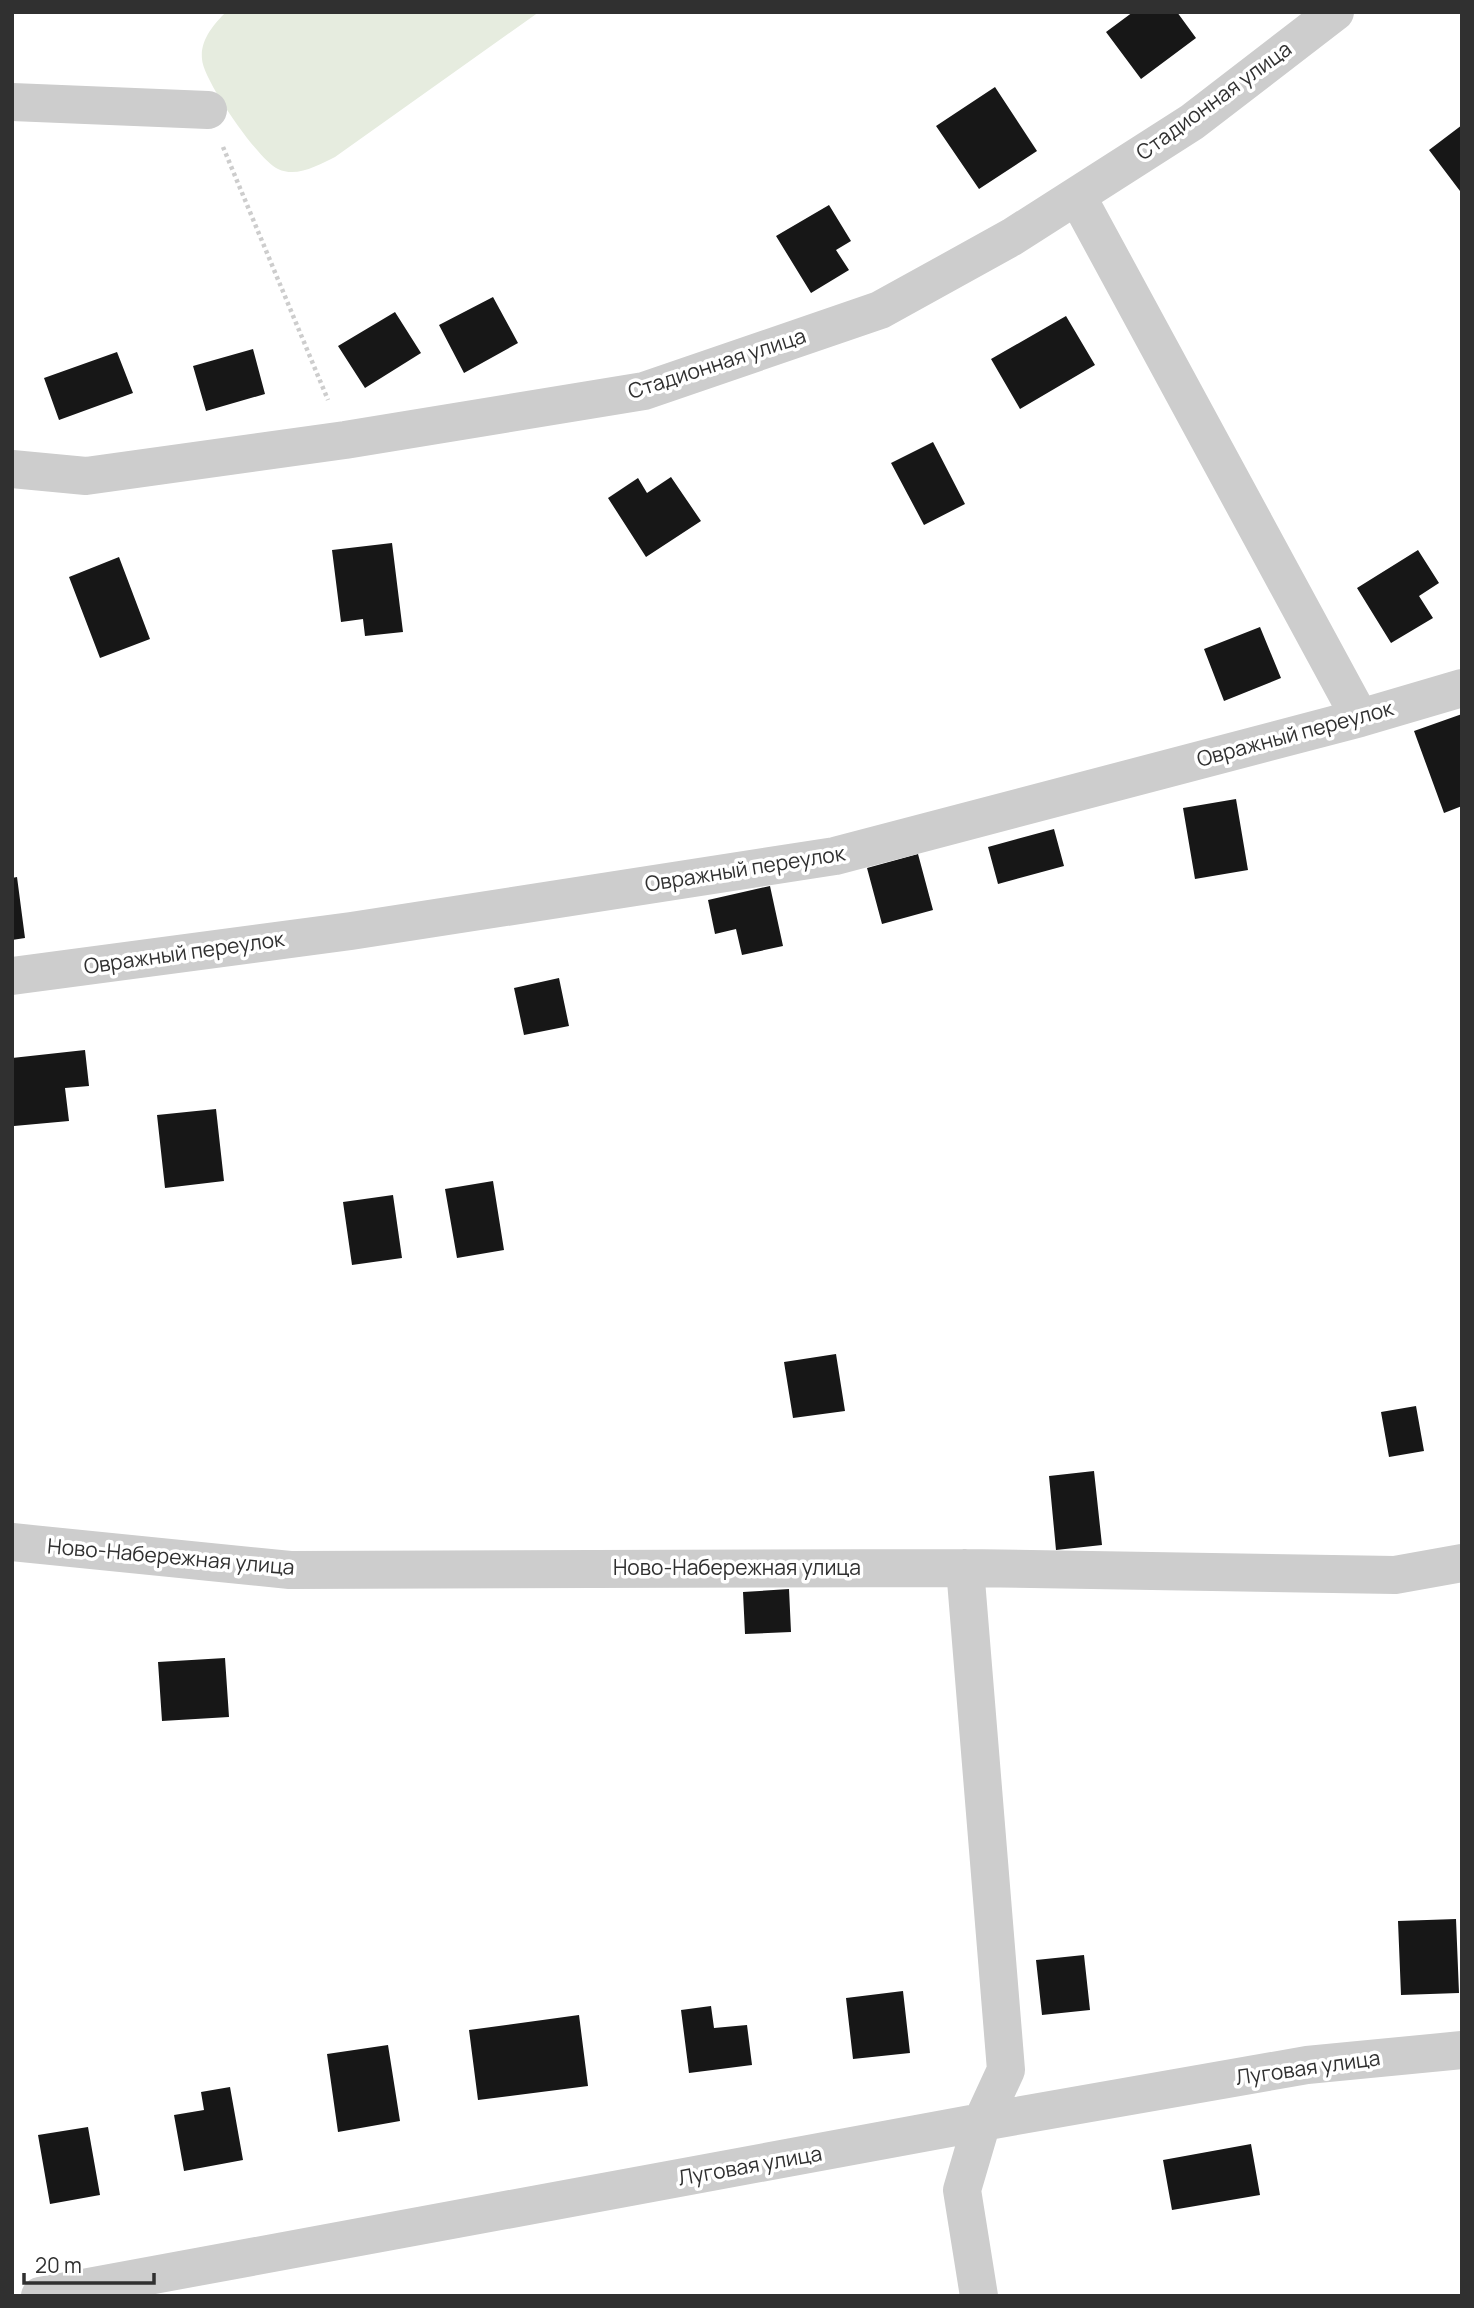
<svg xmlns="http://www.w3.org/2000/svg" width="1474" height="2308" font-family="Manrope,sans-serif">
  <rect width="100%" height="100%" fill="#fff"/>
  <!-- pitch -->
  <path fill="#e6ecdf" d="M226,12H539L335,157C318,165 297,178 278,169C258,160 203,80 202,59C200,40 214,24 226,12Z"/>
  <!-- building -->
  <path fill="#171717" d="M1133,12H1177L1196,38L1141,79L1106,32Z
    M995,87L1037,151L979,189L936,126Z
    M1462,125V189L1460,191L1429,150Z
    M829,205L851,241L836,250L849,270L811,293L776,236Z
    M493,297L518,343L464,373L439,325Z
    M395,312L421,353L365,388L338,346Z
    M1066,316L1095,365L1020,409L991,359Z
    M253,349L265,394L206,411L193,366Z
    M117,352L133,393L59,420L44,378Z
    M933,442L965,504L924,525L891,463Z
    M671,477L701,521L646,557L608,498L638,478L647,493Z
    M392,543L403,632L365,636L363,619L341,622L332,550Z
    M1418,550L1439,583L1419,596L1433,618L1391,643L1357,588Z
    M119,557L150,639L100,658L69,577Z
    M1260,627L1281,678L1224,701L1204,649Z
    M1462,714V806L1444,813L1414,731Z
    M1236,799L1248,870L1195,879L1183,808Z
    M1054,829L1064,866L998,884L988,847Z
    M918,854L933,910L882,924L867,868Z
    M17,877L25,938L12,940V878Z
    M770,886L783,946L742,955L736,929L715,934L708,900Z
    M559,978L569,1026L524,1035L514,988Z
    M85,1050L89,1086L65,1088L69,1121L14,1126L12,1058Z
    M216,1109L224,1181L165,1188L157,1115Z
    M493,1181L504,1250L457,1258L445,1189Z
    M393,1195L402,1258L352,1265L343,1202Z
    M836,1354L845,1411L793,1418L784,1362Z
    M1416,1406L1424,1451L1389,1457L1381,1412Z
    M1094,1471L1102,1545L1056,1550L1049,1476Z
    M789,1589L791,1632L745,1634L743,1592Z
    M225,1658L229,1717L162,1721L158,1662Z
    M1456,1919L1459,1993L1401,1995L1398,1921Z
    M1084,1955L1090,2010L1042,2015L1036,1960Z
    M903,1991L910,2053L853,2059L846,1998Z
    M711,2006L714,2028L747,2025L752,2065L689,2073L681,2010Z
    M579,2015L588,2086L478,2100L469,2030Z
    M388,2045L400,2121L338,2132L327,2054Z
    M230,2087L243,2160L184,2171L174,2115L204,2110L201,2092Z
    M88,2127L100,2195L50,2204L38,2135Z
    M1251,2144L1260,2195L1172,2210L1163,2160Z"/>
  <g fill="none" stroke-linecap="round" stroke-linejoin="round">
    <!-- path -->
    <path stroke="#cdcdcd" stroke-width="4.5" stroke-dasharray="3.5 3.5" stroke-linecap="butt" d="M223,147L328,400"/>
    <!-- minor -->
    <path stroke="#cdcdcd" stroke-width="38" d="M12,102L208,110
      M1077,196L1360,718
      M12,469L86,476L345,440L644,391L880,310L1012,237L1192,122L1335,12
      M12,976L351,931L835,856L1360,718L1462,688
      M12,1542L290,1570L965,1568L1395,1575L1462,1563
      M965,1568L1006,2070L982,2122L962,2190L979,2296
      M40,2296L982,2122L1307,2065L1462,2050"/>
  </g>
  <g text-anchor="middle" stroke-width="7" stroke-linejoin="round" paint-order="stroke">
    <!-- street labels -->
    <g font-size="21" fill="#303030" stroke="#fff">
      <text transform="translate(1214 101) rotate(-36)" y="7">Стадионная улица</text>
      <text transform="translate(717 364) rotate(-18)" y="7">Стадионная улица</text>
      <text transform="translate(1295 734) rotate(-15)" y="7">Овражный переулок</text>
      <text transform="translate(745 869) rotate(-9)" y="7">Овражный переулок</text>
      <text transform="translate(184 953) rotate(-8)" y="7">Овражный переулок</text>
      <text transform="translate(171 1557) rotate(5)" y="7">Ново-Набережная улица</text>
      <text x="737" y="1575">Ново-Набережная улица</text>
      <text transform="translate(1308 2068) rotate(-8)" y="7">Луговая улица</text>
      <text transform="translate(750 2166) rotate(-10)" y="7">Луговая улица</text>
    </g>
  </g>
  <!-- border -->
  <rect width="1474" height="2308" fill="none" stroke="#303030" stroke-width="28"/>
  <!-- scale -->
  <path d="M24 2273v10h130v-10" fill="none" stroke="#303030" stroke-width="3.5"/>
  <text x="35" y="2273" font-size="21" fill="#303030" stroke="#ffffff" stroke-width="5" paint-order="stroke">20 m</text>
</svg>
